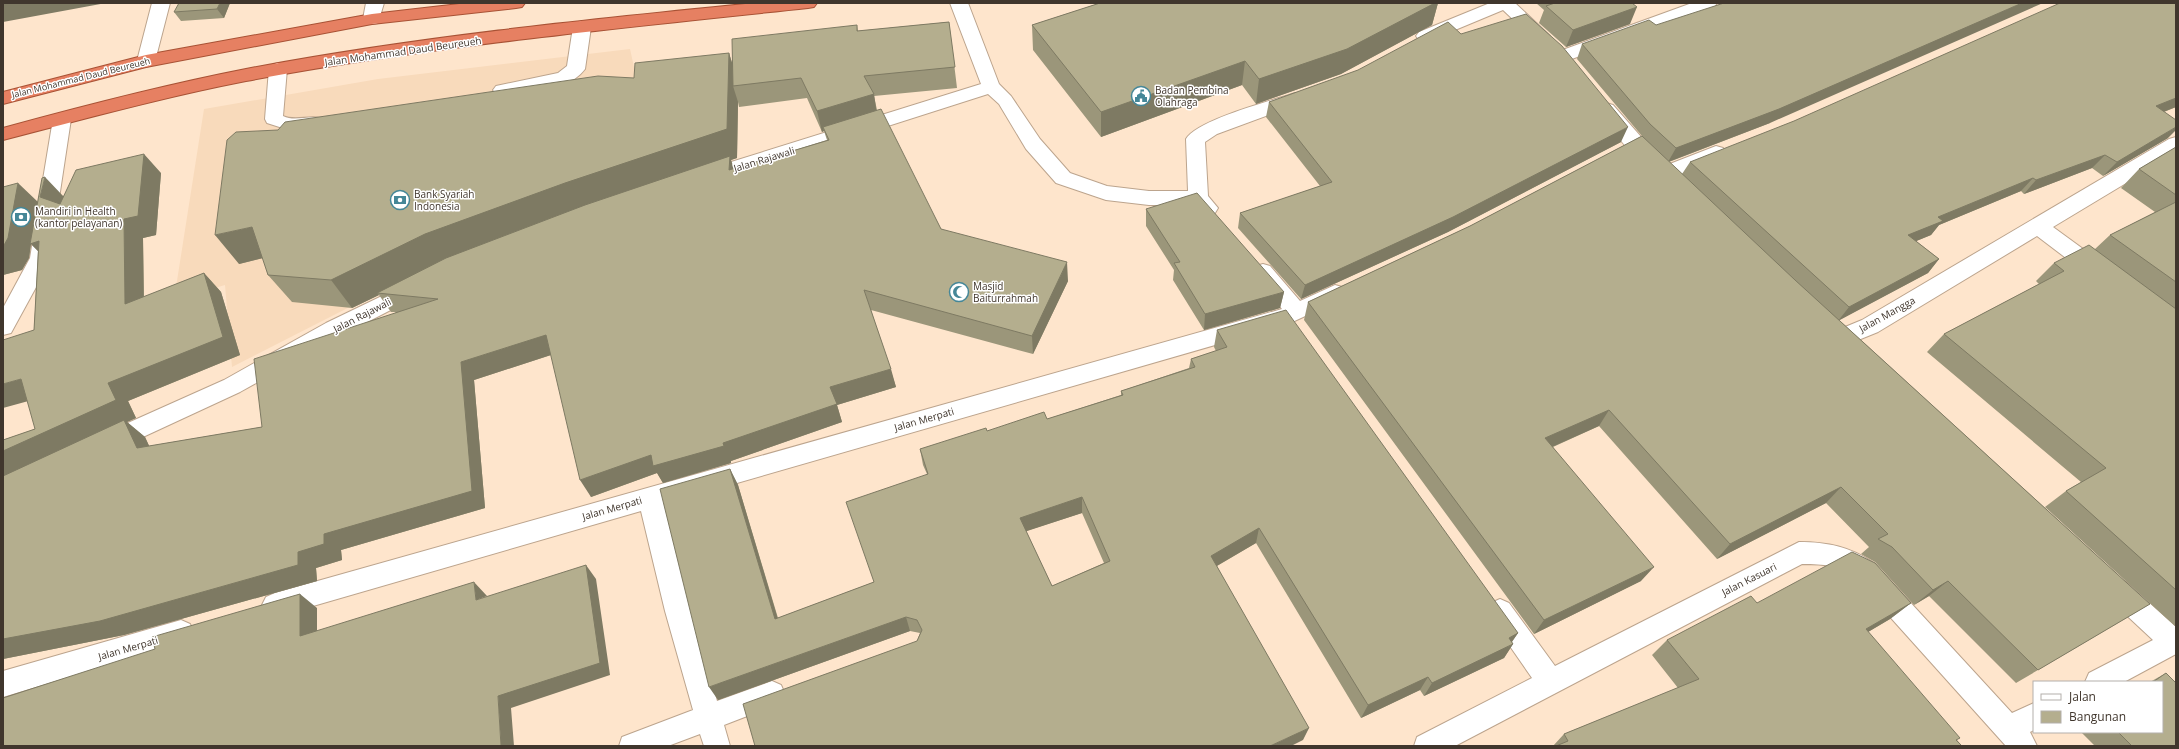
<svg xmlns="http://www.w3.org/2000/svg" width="2179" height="749" font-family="'Open Sans',sans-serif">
  <rect width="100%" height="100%" fill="#fee5cc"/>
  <!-- built -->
  <path fill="#f8dabb" d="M630,49L659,180L432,265L232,367L225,285L174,300L204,109L378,79Z"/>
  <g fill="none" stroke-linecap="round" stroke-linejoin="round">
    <defs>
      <path id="service" d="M582,21L588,23L591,27L585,69C580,76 571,82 563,84L502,96L496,94L493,90L496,86L558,73L567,66L573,27L576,23Z
        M278,63L284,65L287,69L283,116C295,122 308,115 320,118L322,123L320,128L292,131L267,123L265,119L269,69L272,65Z"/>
      <path id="minor" d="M152,3H170L155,61L152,65L146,67L140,65L137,61Z
        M366,3H384L378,23L372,24L366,23L363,19Z
        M950,3H968L999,84L1011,96L1040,139L1070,173L1107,186L1149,191H1188L1186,139C1196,121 1266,102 1289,95L1295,93L1301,95L1304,99L1301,103L1217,134L1205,142L1208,196L1218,208L1215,213C1204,216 1200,213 1193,205H1149L1106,200L1056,183L1026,149L999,104L988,94L713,182L706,184L699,182L696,177L699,172L981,84Z
        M1490,3H1515L1550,36L1547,40L1541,42L1535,40L1503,10L1431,40L1425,42L1419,40L1416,36L1419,32Z
        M1692,3H1717L1714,7L1569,60L1563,62L1557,60L1554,56L1557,52Z
        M1606,103L1613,105L1664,163L1662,167L1716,146L1723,148L1726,153L1723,158L1671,178L1664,180L1657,178L1654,173L1657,169C1642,172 1609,125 1599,113L1597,109L1599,105Z
        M62,113L69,115L71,119L50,258L46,269L11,333L3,335V308L30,258L53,119L55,115Z
        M2176,137V153L2053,227L2105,265L2108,271L2105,277L2098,279L2091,277L2037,236L1878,332L1841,347L1833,344L1830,338L1833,332L1862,320L2169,139Z
        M1263,264L1270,266L1300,301L1335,285L1342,287L1345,293L1342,299L1288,324L664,504L691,611L717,701L772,681L781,685L785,694L781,703L724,725L730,746H704L700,734L668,746H619L622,737L693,710L665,611L641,511L275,617L266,613L262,605L266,597L275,593L1282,309L1253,272L1256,266Z
        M411,282L418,284L421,290L418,296L342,335L240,392L117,449L109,452L101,449L98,442L101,435L224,380L326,323Z
        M1799,542C1828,542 1850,547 1874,563L2012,713L2034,703V730L2030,732L2037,746H2006L1856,579C1836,565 1826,564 1802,564L1455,746H1414L1417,737L1532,678L1491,619L1487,611L1491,603L1500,599L1509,603L1555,666Z
        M2117,579L2126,582L2176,627V654L2124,682H2085L2089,673L2153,640L2108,598L2105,590L2108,582Z
        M181,620L190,624L194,632L190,640L3,697V671Z"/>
      <path id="trunk" d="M468,3H525L522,7L516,8L372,24L146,67L3,104V92L146,55L372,14Z
        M755,3H817L814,7L808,8C620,28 432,46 246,81C164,97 84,119 3,140V128C83,106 164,85 246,69C414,37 585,20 755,3Z"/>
    </defs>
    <!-- service casing -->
    <use href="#service" stroke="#bca48d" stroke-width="2"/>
    <!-- minor casing -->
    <use href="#minor" stroke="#bca48d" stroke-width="2"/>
    <!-- trunk casing -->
    <use href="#trunk" stroke="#a85235" stroke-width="2"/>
    <!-- service -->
    <use href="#service" fill="#fff" fill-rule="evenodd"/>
    <!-- minor -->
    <use href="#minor" fill="#fff" fill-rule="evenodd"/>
    <!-- trunk -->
    <use href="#trunk" fill="#e68062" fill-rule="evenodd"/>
  </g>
  <!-- wall -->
  <path fill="#9b967a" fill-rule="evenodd" d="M230,3L224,18L181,21L174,12Z
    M1100,3H1438L1432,25L1341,74L1256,104L1242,85L1101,137L1033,50L1032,25Z
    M1536,3H1632L1630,24L1566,47L1539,23L1544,10Z
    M2176,3V107L2164,112L2168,138L2103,176L2092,168L2024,194L2021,191L1939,225L1931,235L1916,241L1939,259L1928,273L1839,320L2150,604L2016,683L1929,596L1914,605L1875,562L1861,554L1869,547L1826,503L1717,559L1599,426L1553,447L1641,581L1534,634L1304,320L1308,302L1470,226L1642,136L1577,59L1582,44L1770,123L1669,162L1682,174L1690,162Z
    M949,22L957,88L874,96L877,110L941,229L1068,281L1033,354L871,310L896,387L837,405L842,422L731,461V463L663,483L657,473L591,497L551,355L474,380L485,508L341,550L342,560L316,568L317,581L124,635L3,659V440L35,429L34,330L38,251L31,244L29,258L22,270L3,275V187L37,202L161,173L156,235L143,238L144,297L204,273L221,292L240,355L128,401L136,418L127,422L145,437L149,446L262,427L396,312H391L379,295L352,308L292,302L268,275L263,258L239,264L278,130L634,78L729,53L732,63L857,25L858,31ZM807,98L822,132L824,131L827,140L734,169L731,160L737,158L738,102L739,107Z
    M1461,34L1621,142L1448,232L1301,299L1238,228L1240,213L1320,186L1266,117L1269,102Z
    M2176,147V627L2045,507L2066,491L2081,482L1927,352L1944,334L2039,284L2036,281L2054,263L2095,249L2110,235L2155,212L2121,188L2139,169Z
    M1146,209L1284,292L1280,308L1204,330L1173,280L1174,270L1146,226Z
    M1217,330L1518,633L1512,642L1513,644L1504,658L1424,696L1420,690L1361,718L1256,543L1217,566L1303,740L917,641L920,633L910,631L718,700L730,469L738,485L778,618L874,582L927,474L923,465L920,449L987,431L1047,419L1121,395V391L1189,368L1191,359L1216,351L1214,347ZM1082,513L1104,563L1052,586L1026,531Z
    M1757,603H1911L1890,619L1868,632L1962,746H1553L1564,734L1678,688L1652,655L1667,640Z
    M2166,673L2176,746H2095L2081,732H2162V682H2150Z"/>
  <!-- shaded-wall -->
  <path fill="#7e7a63" d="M3,3H106L3,22Z
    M220,3H230L224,18L217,9Z
    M1435,3H1438L1432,25L1341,74L1256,104L1259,79Z
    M2022,3H2043L1770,123L1668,162L1676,148Z
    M1637,7L1630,24L1566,47L1573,30Z
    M729,53L738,82L733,86L738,102L737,158L731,160L736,176L377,293L379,295L352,308L331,280Z
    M1245,61L1242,85L1101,137V112Z
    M874,94L877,115L823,127L824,131L822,132L817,111Z
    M2176,98V107L2142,120L2156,106Z
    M1628,127L1621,142L1448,232L1301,299L1305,285Z
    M2176,127V130L2168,138L2103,176L2117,162Z
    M144,154L161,173L156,235L143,238L144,322L125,304L124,219Z
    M2105,155L2092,168L2024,194L2036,180Z
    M45,177L64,197L60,217L40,197Z
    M2033,178L2021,191L1939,225L1931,235L1897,249L1908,235L1938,217Z
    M18,183L38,202L39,241L50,263L31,244L29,258L22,270L3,275V247Z
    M252,227L275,255L239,264L215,235Z
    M1939,259L1928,273L1838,321L1849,307Z
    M1067,262L1068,281L1033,354L1032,336Z
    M204,273L221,292L240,355L128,401L136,418L127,422L145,437L158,465L3,479V451L108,383Z
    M1284,292L1280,308L1204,330L1205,314Z
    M546,335L557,353L474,380L485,508L341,550L342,560L316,568L317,581L124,635L3,659V639L298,552L324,534L461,362Z
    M891,369L896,387L837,405L842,422L731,461V463L663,483L657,473L591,497L580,480L651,455L723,443L830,387Z
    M21,379L43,397L3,408V384Z
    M1609,410L1599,426L1536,454L1545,438Z
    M730,469L738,485L782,633L775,619Z
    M1841,487L1826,503L1717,559L1730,544Z
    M1082,497V513L1021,533L1020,518Z
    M1259,528L1256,543L1208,571L1211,556Z
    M586,565L596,579L610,675L511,708L514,746H501L498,696Z
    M1654,567L1641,581L1534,634L1544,620Z
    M1948,581L1929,596L1914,605L1933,590Z
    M474,582L487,596L476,600Z
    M300,594L317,608V649L300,636Z
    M1911,603L1890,619L1846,645L1866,629Z
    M906,617L910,631L718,700L709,687Z
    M1518,633L1508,647L1513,644L1504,658L1424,696L1432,683L1509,638Z
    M1428,677L1420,690L1361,718L1368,705Z
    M1309,728L1303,740L1291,746H1270Z"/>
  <!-- building -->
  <path fill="#b4ae8e" stroke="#7e7a63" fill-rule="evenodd" d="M179,3H220L217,9L174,12Z
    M1100,3H1435L1347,49L1259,79L1245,61L1101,112L1032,25Z
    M1555,3H1632L1637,7L1573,30L1546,6Z
    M1724,3H2022L1779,109L1676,148L1650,124L1582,44L1649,20L1656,25Z
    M2060,3H2176V98L2156,106L2176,120V127L2117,162L2105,155L2036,180L2033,178L1938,217L1943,221L1908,235L1939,259L1849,307L1690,162L1794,121Z
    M1526,14L1562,46L1628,127L1453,217L1305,285L1240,213L1332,182L1269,102L1358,70L1448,22L1461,34Z
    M949,22L955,67L864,76L874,94L817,111L801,78L733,86L732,39L857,25V31Z
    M729,53L727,129L565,183L425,234L331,280L268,275L252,227L215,235L227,140L236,132L278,130L285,122L598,76L634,78L635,63Z
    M881,109L941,229L1067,262L1032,336L864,290L891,369L830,387L837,404L723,443L724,446L653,466L651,455L580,480L546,335L461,362L472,491L324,534V544L298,552V565L100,621L3,639V476L124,420L137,448L262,427L254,359L438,299L377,293L446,258L585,205L730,156L729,170L829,140L823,127Z
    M1642,136L1795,280L2150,604L2038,670L1948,581L1933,590L1892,547L1878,539L1888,534L1841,487L1730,544L1609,410L1545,438L1654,567L1544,620L1308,302L1470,226Z
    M2176,147V195L2139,169Z
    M144,154L138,216L124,219L125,304L204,273L223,337L108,383L116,400L3,451V440L35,429L21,379L3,384V340L34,330L39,241L30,244L42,178L45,177L40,197L60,204L76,170Z
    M18,183L8,238L3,247V187Z
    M1197,193L1284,292L1205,314L1174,263L1180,262L1146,209Z
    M2176,202V282L2110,235Z
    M2089,245L2176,309V590L2066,491L2106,468L1944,334L2064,271L2054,263Z
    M1286,310L1518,633L1509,638L1513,644L1432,683L1428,677L1368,705L1259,528L1211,556L1309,728L1270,746H755L743,704L917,641L922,630L917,620L906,617L709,687L660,489L730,469L775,619L874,582L846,502L928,474L920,449L986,428L987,431L1044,412L1047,419L1123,395L1121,391L1195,367L1191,359L1227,347L1217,330ZM1082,497L1110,561L1052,586L1020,518Z
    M1852,552L1875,563L1911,603L1866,629L1960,738L1956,740L1962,746H1556L1568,741L1564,734L1699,679L1667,640L1751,596L1757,603Z
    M586,565L600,663L498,696L501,746H3V698L155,649L152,637L300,594V636L474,582L476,600Z
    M2166,673L2176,683V746H2132L2118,732H2162V682H2153Z"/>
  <!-- icons -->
  <defs>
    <symbol id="civic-ring" viewBox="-11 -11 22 22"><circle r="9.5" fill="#fff" stroke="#458798" stroke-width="1.5"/><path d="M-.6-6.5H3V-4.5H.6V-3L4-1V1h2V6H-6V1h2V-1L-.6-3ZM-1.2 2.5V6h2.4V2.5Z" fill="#458798"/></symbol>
    <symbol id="bank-ring" viewBox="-11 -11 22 22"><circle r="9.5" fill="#fff" stroke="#458798" stroke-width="1.5"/><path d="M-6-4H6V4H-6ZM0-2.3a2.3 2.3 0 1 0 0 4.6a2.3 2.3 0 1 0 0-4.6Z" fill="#458798"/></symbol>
    <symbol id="mosque-ring" viewBox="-11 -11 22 22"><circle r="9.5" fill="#fff" stroke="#458798" stroke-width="1.5"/><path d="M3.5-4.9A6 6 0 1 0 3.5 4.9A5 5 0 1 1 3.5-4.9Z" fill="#458798"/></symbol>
  </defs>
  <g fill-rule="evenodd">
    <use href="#civic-ring" x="1130" y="85" width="22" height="22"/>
    <use href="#bank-ring" x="389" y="189" width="22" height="22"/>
    <use href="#bank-ring" x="10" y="206" width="22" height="22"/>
    <use href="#mosque-ring" x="948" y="281" width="22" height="22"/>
  </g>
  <g text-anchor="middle" stroke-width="3" stroke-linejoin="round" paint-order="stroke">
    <!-- far-street labels -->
    <g font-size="9" fill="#40362d" stroke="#fff">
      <text transform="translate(81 78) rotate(-14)" y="3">Jalan Mohammad Daud Beureueh</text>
    </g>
    <!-- street labels -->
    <g font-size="10" fill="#40362d" stroke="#fff">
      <text transform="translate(403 51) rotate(-8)" y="4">Jalan Mohammad Daud Beureueh</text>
      <text transform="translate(764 159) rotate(-17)" y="4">Jalan Rajawali</text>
      <text transform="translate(1887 314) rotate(-29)" y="4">Jalan Mangga</text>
      <text transform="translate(362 315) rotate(-27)" y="4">Jalan Rajawali</text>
      <text transform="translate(924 419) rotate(-16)" y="4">Jalan Merpati</text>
      <text transform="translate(612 508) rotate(-16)" y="4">Jalan Merpati</text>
      <text transform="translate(1749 579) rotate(-27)" y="4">Jalan Kasuari</text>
      <text transform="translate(128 648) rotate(-16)" y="4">Jalan Merpati</text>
    </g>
    <!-- poi labels -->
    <g font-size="10" fill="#40362d" stroke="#fff" text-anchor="start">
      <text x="1155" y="94">Badan Pembina<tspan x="1155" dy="12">Olahraga</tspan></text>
      <text x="414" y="198">Bank Syariah<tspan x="414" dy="12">Indonesia</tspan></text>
      <text x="35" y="215">Mandiri in Health<tspan x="35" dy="12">(kantor pelayanan)</tspan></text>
      <text x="973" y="290">Masjid<tspan x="973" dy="12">Baiturrahmah</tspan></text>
    </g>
  </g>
  <!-- border -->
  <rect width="2179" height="749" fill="none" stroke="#40362d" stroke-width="8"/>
  <!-- legend -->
  <rect x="2033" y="681" width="130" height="52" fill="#ffffff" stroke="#b3afab"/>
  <rect x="2041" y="694" width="20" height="6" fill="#ffffff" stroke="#b3afab"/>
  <text x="2069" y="701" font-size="12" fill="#40362d">Jalan</text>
  <rect x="2041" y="711" width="20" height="12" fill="#b4ae8e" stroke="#b3afab"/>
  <text x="2069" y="721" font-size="12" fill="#40362d">Bangunan</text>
</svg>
